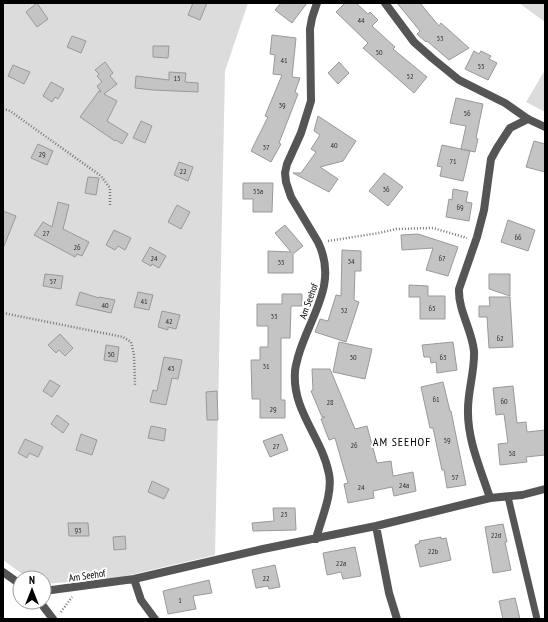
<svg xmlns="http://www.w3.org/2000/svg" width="548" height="622" font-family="'PT Sans Narrow',sans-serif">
  <rect width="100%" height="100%" fill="#fff"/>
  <!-- green -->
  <path fill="#dcdcdc" d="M3,3H248L225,71L215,555L117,578L44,584V578H28L3,560Z
    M519,3H545V22Z
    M545,70V112L526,102Z"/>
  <!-- building -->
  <path fill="#c4c4c4" stroke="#999" d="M37,3L48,19L37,27L26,12Z
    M193,3H207L200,20L188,15Z
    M281,3H307L292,23L275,10Z
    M345,3H356L368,14L370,12L378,20L372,26L395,47L393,49L427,77L414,93L363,48L368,43L336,12Z
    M397,3H420L439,26L441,23L469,48L449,60L427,41L426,42L417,34L420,31Z
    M272,35L296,38L292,77L300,78L295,92L298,94L279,143L281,144L271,162L251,151L268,117L265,116L282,75L273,74L275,55L270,54Z
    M72,36L86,41L81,53L67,47Z
    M153,46H169L168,58L153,57Z
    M474,51L479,54L481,51L491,56L489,59L497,63L488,80L465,69Z
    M105,62L113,73L110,76L117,84L104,94L117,101L107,121L128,134L122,144L116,140L115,141L80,117L99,91L101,92L97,86L102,82L97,76L99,74L95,70Z
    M339,62L349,73L338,84L328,73Z
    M13,65L30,72L24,84L8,76Z
    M169,72L186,73L185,82L198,83V92L153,90L135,88L136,76L169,80Z
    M51,82L64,89L58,99L55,97L52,102L43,96Z
    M456,98L483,104L476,138L478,139L475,152L461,149L466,126L450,123Z
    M318,116L356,141L343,161L320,167L338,179L329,192L293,173H301L316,152L311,149L320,135L314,131Z
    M141,121L152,126L145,143L133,138Z
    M534,141L545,144V172L526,167Z
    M38,144L53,151L47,165L31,158Z
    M442,145L470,151L463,181L440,176L442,167L437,166Z
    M179,162L193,167L188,181L174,175Z
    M384,173L403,187L388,206L369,191Z
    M88,177L99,178L96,195L85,193Z
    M243,183H273L272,212H253V199H243Z
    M453,189L468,192L466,202L472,203L469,221L446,217L449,199L452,200Z
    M58,202L69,205L63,229L89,242L82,256L77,254L75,257L34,235L43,222L52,227Z
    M177,205L190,212L181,229L168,222Z
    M3,211L16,216L4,246H3Z
    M508,220L535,230L528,251L501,242Z
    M285,225L303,246L293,254V273H268V251L291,252L275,233Z
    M114,230L131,238L125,250L118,246L115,250L106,245Z
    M418,234L458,247L448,276L426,270L433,248L402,250L401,235Z
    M150,247L166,256L159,268L152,264L151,266L142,261Z
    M342,250L361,251V271H355L354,300L359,302L346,342L315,332L320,319L328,321L336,295L341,296Z
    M45,274L63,276L61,289L43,286Z
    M489,274H510V296L489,289Z
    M409,285L428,286V296H445V319H420V297H409Z
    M80,292L99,298V297L115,300L111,313L76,305Z
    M138,292L153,295L149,310L134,307Z
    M282,294H302V306H291L290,338H281V400H285V418H260V399H252L251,360H260V347H268V326H257V304H282Z
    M489,297H510L513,347L489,348L487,317H479V306H490Z
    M162,311L180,315L176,329L168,327V330L158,327Z
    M60,334L73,348L65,356L59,350L56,353L48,345Z
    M339,342L372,349L365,379L333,372Z
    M453,342L457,370L437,373L436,362L431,363L430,357H424L422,345Z
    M106,345L119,347L117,362L104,360Z
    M164,357L182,360L178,379L172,378L166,405L150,402L153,390L157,391Z
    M312,369H330L355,429L367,426L377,463L391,461L393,476L413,472L416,491L394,496L392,487L373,491L374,498L348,503L344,484L348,483L335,438L329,440L321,419L325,417H322L311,391L313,390Z
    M50,380L60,386L52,397L43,391Z
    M443,382L450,411H451L466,485L447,488L444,470H442L433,428H430L421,387Z
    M513,386L517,423L526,422L527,432L545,430V455L526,457L527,462L500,465L498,444L508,443L504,414L496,415L493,388Z
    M217,391L218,420H207L206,392Z
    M57,415L69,424L63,433L51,424Z
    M151,426L166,429L164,441L148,438Z
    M81,434L97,440L92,455L76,450Z
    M282,434L288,450L270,457L263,441Z
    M25,439L43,447L38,457L29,453L27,458L18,453Z
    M152,481L169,489L164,499L148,492Z
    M273,508H295L296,530L253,531L252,523L274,521Z
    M68,523H88L89,536H69Z
    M503,524L507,542H505L511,570L493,573L485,527Z
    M125,536L126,549L114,550L113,537Z
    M441,537V539L446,538L451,560L420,567L415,545L420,543L419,541Z
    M355,547L361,576L343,579L341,572L327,575L323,553Z
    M275,565L280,587L269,589L268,586L256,588L252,570Z
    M209,580L212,593L193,596L196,609L168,614L163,591Z
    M515,598L520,619H503L499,601Z"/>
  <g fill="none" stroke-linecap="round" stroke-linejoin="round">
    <!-- path -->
    <path stroke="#777" stroke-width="2.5" stroke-dasharray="1 2" stroke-linecap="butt" d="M3,109L10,111L101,176L110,188V205
      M328,241L379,233L396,229L433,228L467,238
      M3,313L123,337L131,342L134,355L135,385
      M61,612L72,597"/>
    <!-- lane -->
    <path stroke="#555" stroke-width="7" d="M508,497L537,619"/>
    <!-- street -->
    <path stroke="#555" stroke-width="8" d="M385,3L414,42L432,58L459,80L505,103L528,119L545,127
      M490,498C481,470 467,440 468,409C468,390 475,370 474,351C472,330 458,310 459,289L477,237L484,210L491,159L497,148L510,128L528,119
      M376,526L389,593L397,619
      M316,539C321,519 333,494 329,474C322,437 292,411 295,372C295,367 297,362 298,357C309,317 339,285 318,242L291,197L286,182L285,173L287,164L301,133L311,101L310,29L312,18L317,3
      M3,572L20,584
      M134,579L141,600L155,619
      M44,591L134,579L263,549L376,526L490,498L522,495L545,489
      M40,602L53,619"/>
  </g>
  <g text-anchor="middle" stroke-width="4" stroke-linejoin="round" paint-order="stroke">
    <!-- number labels -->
    <g font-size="8" fill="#313131">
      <text x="361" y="23">44</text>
      <text x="440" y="41">53</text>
      <text x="379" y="55">50</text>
      <text x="284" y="63">41</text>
      <text x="481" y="69">55</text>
      <text x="410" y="79">52</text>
      <text x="177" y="81">15</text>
      <text x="282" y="108">39</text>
      <text x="467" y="116">56</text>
      <text x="334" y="148">40</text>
      <text x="266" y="150">37</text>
      <text x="42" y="157">29</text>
      <text x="453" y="164">71</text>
      <text x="183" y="174">22</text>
      <text x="386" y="192">36</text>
      <text x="258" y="194">35a</text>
      <text x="460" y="210">69</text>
      <text x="46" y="236">27</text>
      <text x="518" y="240">66</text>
      <text x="77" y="250">26</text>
      <text x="154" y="261">24</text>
      <text x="442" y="261">67</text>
      <text x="351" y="264">34</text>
      <text x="281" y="265">35</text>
      <text x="53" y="284">57</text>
      <text x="144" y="304">41</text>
      <text x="105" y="308">40</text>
      <text x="432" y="311">65</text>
      <text x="344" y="313">32</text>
      <text x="274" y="319">33</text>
      <text x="169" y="324">42</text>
      <text x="500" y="341">62</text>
      <text x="111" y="357">50</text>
      <text x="353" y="360">30</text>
      <text x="443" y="360">63</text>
      <text x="266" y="369">31</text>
      <text x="171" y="371">43</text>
      <text x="436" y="402">61</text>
      <text x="504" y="404">60</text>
      <text x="330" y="405">28</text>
      <text x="273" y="412">29</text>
      <text x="447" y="443">59</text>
      <text x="354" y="448">26</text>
      <text x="276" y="449">27</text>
      <text x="512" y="456">58</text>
      <text x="455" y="480">57</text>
      <text x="404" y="488">24a</text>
      <text x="361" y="490">24</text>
      <text x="284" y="517">23</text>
      <text x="78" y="533">93</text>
      <text x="496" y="538">22d</text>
      <text x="433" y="554">22b</text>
      <text x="341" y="566">22a</text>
      <text x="266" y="581">22</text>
      <text x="180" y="603">1</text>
    </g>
    <!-- street labels -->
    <g font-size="10" fill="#000" stroke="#fff">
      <text transform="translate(308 301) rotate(-70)" y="4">Am Seehof</text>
      <text transform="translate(87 575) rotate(-8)" y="4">Am Seehof</text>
    </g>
    <!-- quarter labels -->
    <g font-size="12" letter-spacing="1" fill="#000" stroke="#fff">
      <text x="402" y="446">AM SEEHOF</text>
    </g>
  </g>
  <!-- border -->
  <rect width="548" height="622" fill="none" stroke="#000000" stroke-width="8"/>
  <!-- north arrow -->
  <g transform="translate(32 590)"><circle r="19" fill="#ffffff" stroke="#999999"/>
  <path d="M0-3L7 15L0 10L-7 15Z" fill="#000000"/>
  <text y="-6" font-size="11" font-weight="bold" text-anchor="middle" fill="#000000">N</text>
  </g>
</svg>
